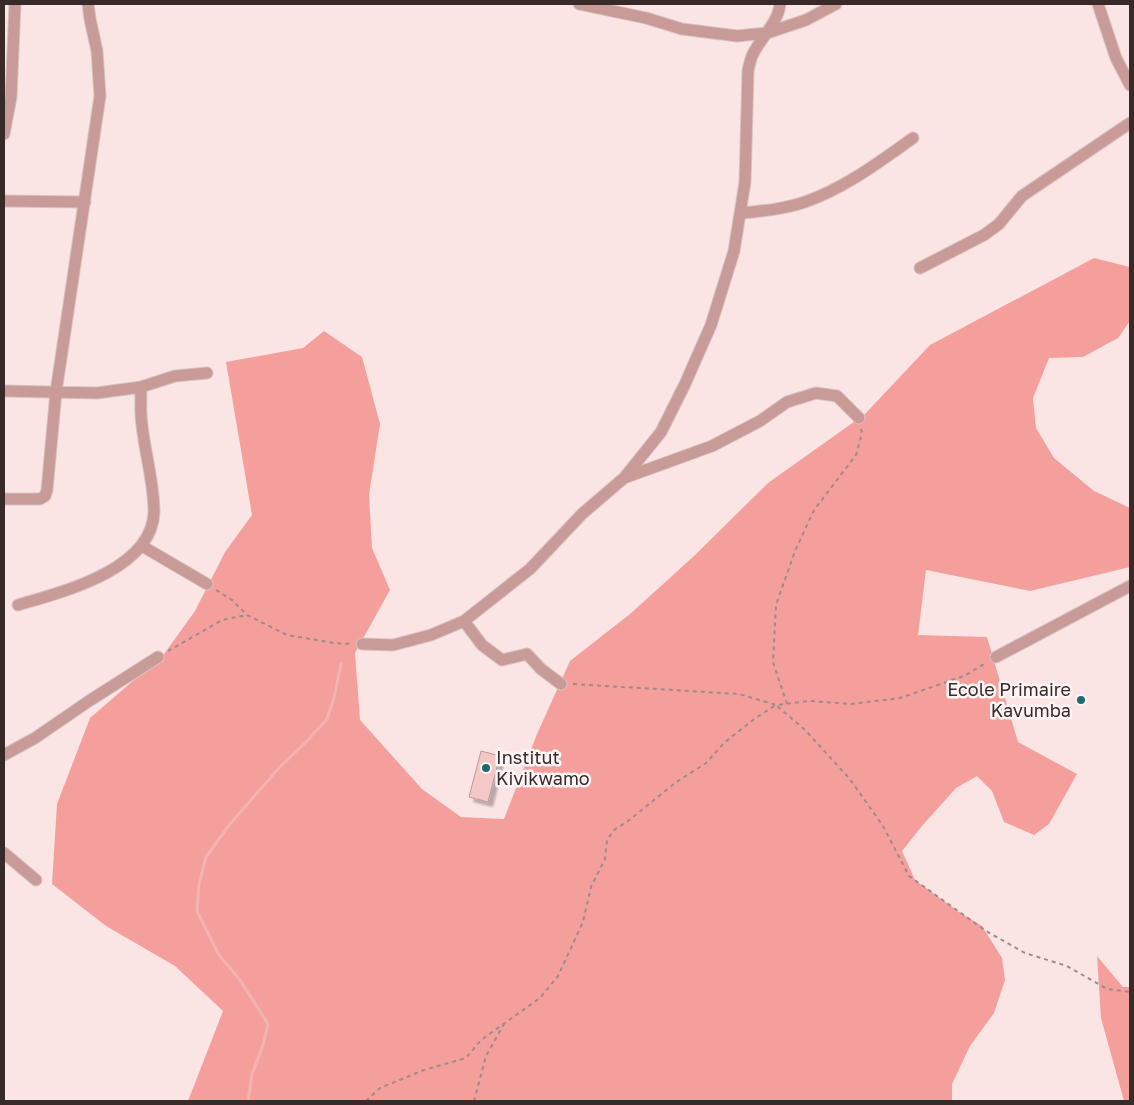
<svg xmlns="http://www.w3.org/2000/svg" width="1134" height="1105" font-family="'Golos Text',sans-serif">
  <defs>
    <filter id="shadow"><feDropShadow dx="4.5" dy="4.5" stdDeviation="1" flood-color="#0004"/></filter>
  </defs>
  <rect width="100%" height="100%" fill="#fbe5e4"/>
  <!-- green -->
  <path fill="#f59f9d" d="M1094,258L1130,267V321L1118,338L1083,357L1049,358L1033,398L1036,428L1054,458L1094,491L1130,508V567L1030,591L926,570L918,635L987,637L1018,742L1077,774L1049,824L1034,835L1004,822L992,791L977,776L956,788L922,826L902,851L915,880L959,912L982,926L1002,958L1005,980L994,1013L970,1046L952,1084V1101H188L223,1011L175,966L106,926L52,884L57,804L90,718L164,654L195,611L225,552L252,515L226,362L303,348L324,331L362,357L380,424L369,495L372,548L390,590L355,653L360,720L422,789L461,817L504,819L537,734L570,661L630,614L694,556L768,483L865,414L930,345Z
    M1097,956L1123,987H1130V1101H1124L1101,1018Z"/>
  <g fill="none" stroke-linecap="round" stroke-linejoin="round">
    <!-- stream -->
    <path stroke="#f2b3b1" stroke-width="3" d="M248,1101L252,1074L263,1045L268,1024L240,980L219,955L197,911L199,884L206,857L230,824L279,768L307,741L327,719L334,698L341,664"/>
  </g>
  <!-- building -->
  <path fill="#f3c8c6" stroke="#bb9897" filter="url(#shadow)" d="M481,751L500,756L488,802L469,797Z"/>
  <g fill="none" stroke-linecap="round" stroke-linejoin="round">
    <defs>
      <path id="street" d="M579,4L646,18L682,29L737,36L767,33L806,20L836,4
        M1098,4L1116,58L1130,85
        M4,134L11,97L15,4
        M4,201L85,202
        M741,213C763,211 784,209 805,202C845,188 879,162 913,138
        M920,268L984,235L999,224L1022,196L1130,123
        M4,391L97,393L141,387L175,376L207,373
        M624,478L712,446L760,421L787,402L816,393L837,396L859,418
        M4,499H40L45,496L47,490L56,392L100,96L97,51L90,19L88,4
        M142,546L207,584
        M18,605C62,592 152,570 154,512C154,483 145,454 142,425C140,413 141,400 141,387
        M464,621L482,645L502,660L527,654L541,669L561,684
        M362,644L393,645L431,635L464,621L530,569L582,514L624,478L661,432L685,384L711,325L734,251L745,182L748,71C749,66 750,61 752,56C760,38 778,24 780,4
        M996,657L1130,586
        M4,755L35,738L89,701L158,657
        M4,853L36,880"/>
    </defs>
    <!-- street casing -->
    <use href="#street" stroke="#d8c3c2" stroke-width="13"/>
    <!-- path -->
    <path stroke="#9d8b8a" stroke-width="2" stroke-dasharray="4 4" stroke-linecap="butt" d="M216,590L232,600L247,615L287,635L334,643L352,644
      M168,651L222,620L247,615
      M573,684L739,694L776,705L810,701L851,704L900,698L964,676L986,663
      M787,704L773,662L776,605L795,551L814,510L856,455L862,433L861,429
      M366,1101L380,1088L424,1070L466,1058L481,1040L540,998L558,976L583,922L591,887L605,859L607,840L614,830L628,821L675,783L706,763L725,742L757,717L776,705L805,730L849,778L883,826L909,876L986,931L1025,953L1067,966L1107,989L1130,992
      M474,1101L486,1056L504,1024"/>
    <!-- street -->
    <use href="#street" stroke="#c89a98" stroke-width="11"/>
  </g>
  <!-- markers -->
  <g fill="#1e6a6f" stroke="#fef6f6" stroke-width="2">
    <circle cx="1081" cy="700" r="5"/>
    <circle cx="486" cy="768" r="5"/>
  </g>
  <g text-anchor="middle" stroke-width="5" stroke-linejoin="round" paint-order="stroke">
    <!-- poi labels -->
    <g font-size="18" fill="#382a29" stroke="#fef6f6" text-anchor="end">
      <text x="1071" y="696">Ecole Primaire<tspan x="1071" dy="21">Kavumba</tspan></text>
      <text x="496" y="764" text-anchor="start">Institut<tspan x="496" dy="21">Kivikwamo</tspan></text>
    </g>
  </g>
  <!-- border -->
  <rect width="1134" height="1105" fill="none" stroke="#382a29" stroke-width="10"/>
</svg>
